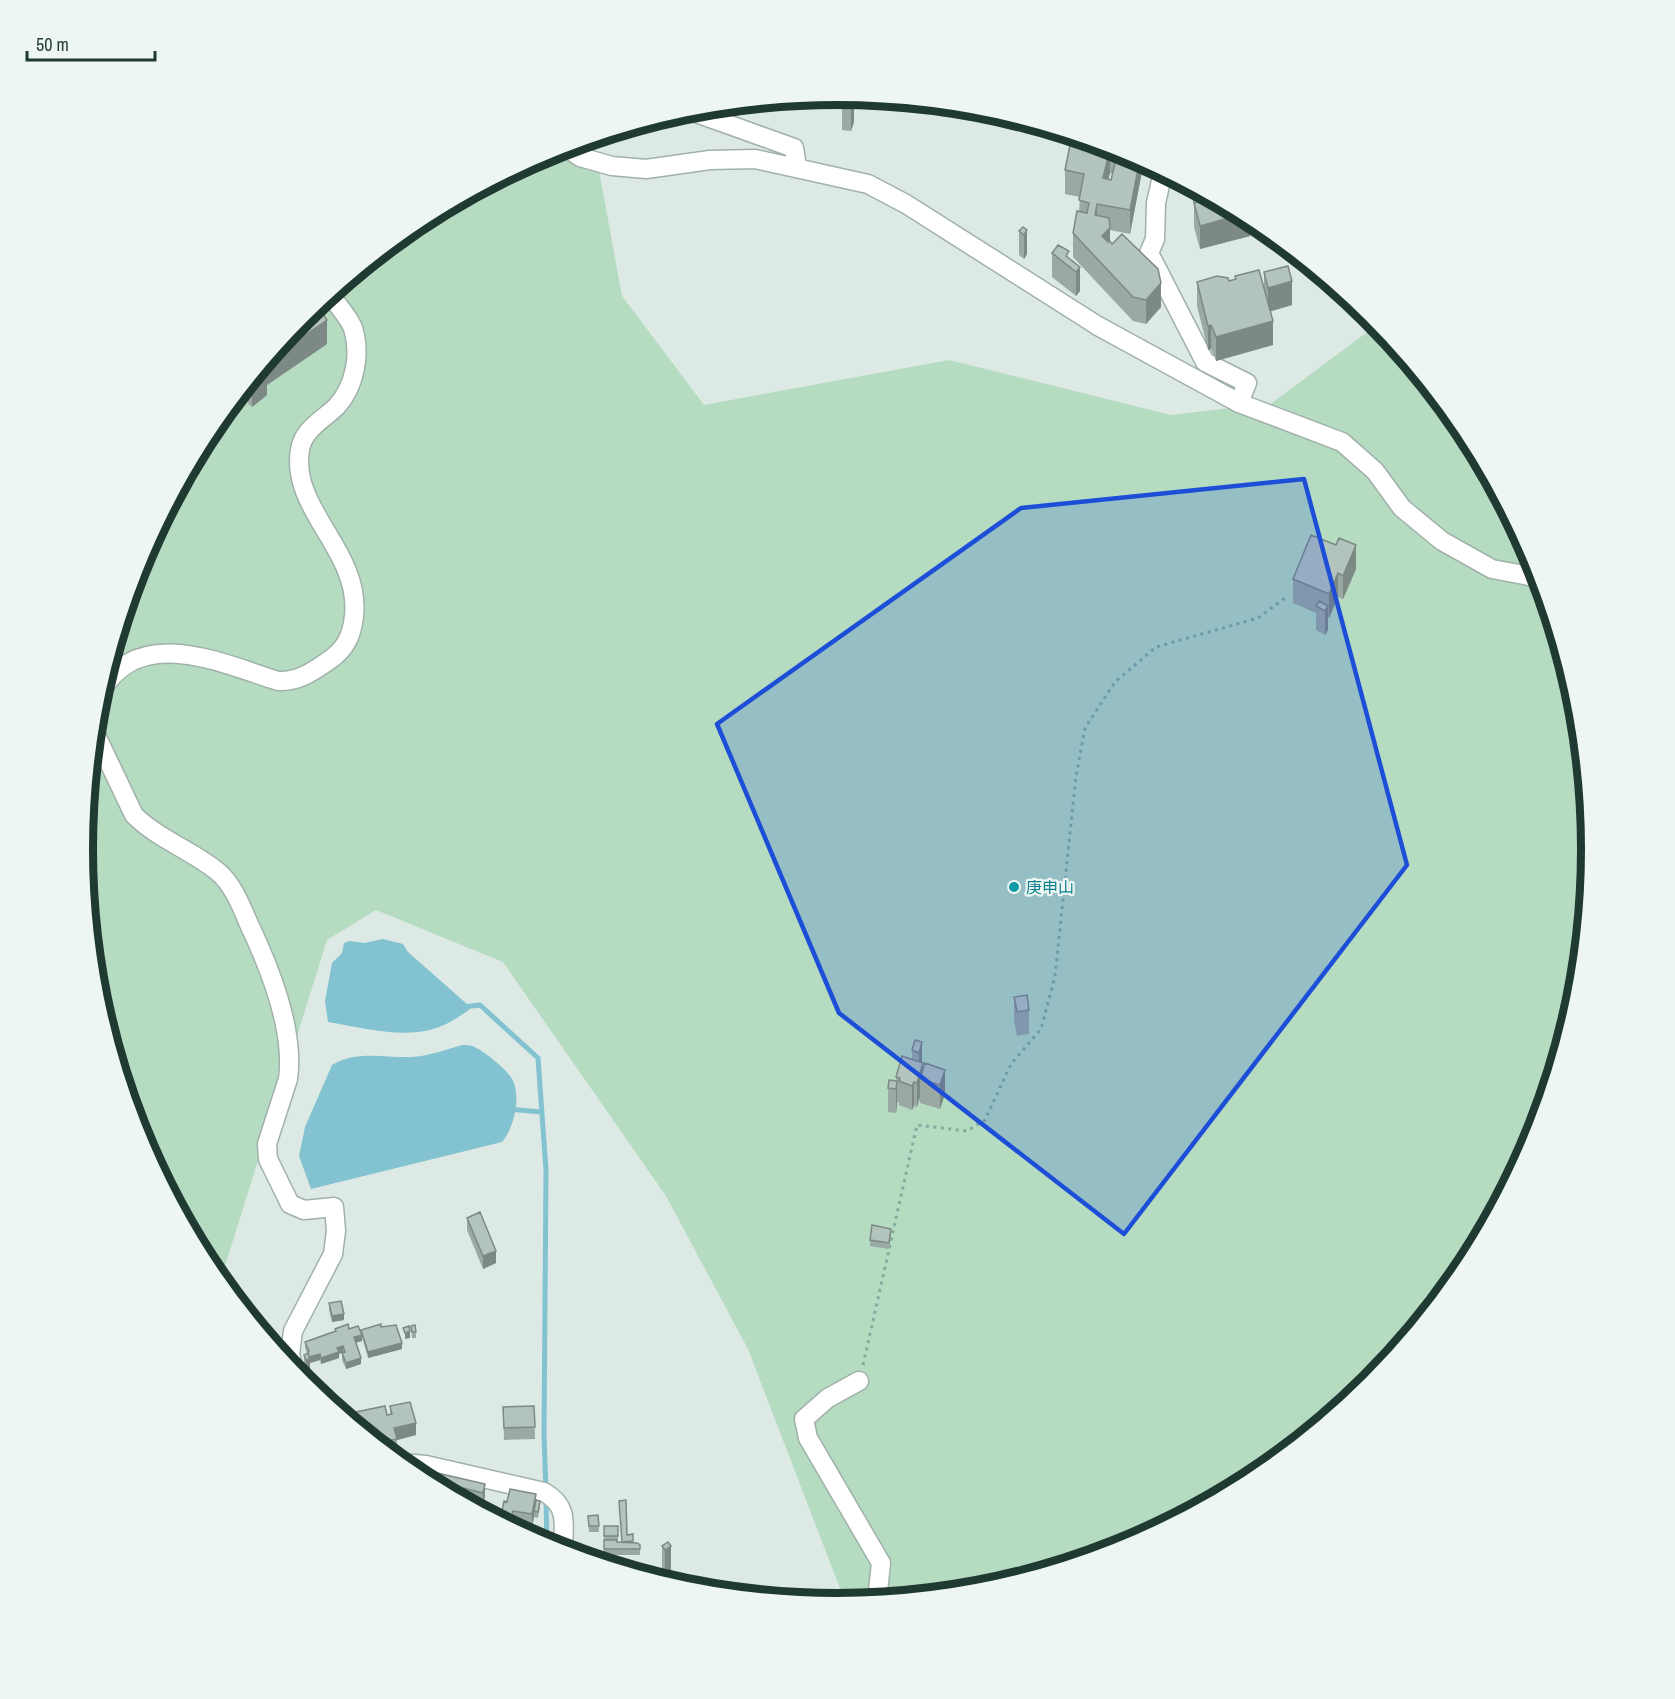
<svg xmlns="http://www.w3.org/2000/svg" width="1675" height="1699" font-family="'Archivo Narrow','Noto Sans JP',sans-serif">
  <rect width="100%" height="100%" fill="#dde9e4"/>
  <!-- green -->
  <path fill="#b5dbc1" d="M593,138L622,296L704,405L949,360L1171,415L1272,403L1378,324L1465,430L1535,561L1578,703L1592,850L1578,997L1535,1139L1465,1269L1371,1384L1257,1477L1126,1547L984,1590L846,1604L748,1349L666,1196L503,962L376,910L327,940L220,1282L210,1269L140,1138L97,996L83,849L97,702L140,560L210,430L304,315L418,222L549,152Z"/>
  <!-- water -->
  <path fill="#83c2d0" d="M383,939L403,944L408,952L468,1005L469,1010C461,1015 453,1021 444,1025C410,1041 363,1028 328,1022L325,1001L332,963L342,953L344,943L350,941L364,943Z
    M462,1045C464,1045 470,1045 472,1046C482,1049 512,1073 514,1083C520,1102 514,1127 502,1142L311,1189L299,1156L305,1127L332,1065C356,1050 385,1058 411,1057C429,1056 445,1050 462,1045Z"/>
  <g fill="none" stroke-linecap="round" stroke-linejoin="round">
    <!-- stream -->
    <path stroke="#83c2d0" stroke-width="5" d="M463,1007L480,1005L538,1058L546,1170L544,1436L546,1490
      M508,1109L541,1112
      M546,1499L547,1546"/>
    <defs>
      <path id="minor" d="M688,110L794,148L797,167
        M566,147L580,157L612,166L646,169L710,160L755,159L868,184L906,204L1098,326
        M1163,172L1156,203L1155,239L1149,253L1205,362L1247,383L1239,403
        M100,694C137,623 221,663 278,681C298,682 312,672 328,661C345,650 352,636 354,616C361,551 290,510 300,450C303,429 323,420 337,406C355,386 361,354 353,328C348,316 337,304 329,294
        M94,731L134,815C158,839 191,850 217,871C232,883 241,905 248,922C269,966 295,1029 288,1079L267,1144L268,1159L290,1204L304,1210L334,1207L336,1231L333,1254L293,1331L290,1354L294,1371
        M859,1381L828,1398L804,1419L808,1438L881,1563L877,1601
        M401,1463L426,1465L544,1492C570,1507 563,1525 563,1551"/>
      <path id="tertiary" d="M1098,326L1239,403L1342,442L1375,471L1402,508L1442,541L1492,569L1540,578"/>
    </defs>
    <!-- minor casing -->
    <use href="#minor" stroke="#a0b1ab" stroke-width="21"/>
    <!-- tertiary casing -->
    <use href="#tertiary" stroke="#a0b1ab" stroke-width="21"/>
    <!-- path -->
    <path stroke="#7daea0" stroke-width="3" stroke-dasharray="3 4.5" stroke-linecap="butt" d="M863,1365L917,1125L967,1131L985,1120L1011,1064L1041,1029L1055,976L1076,776L1085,728L1115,682L1156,647L1258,618L1285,598"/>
    <!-- minor -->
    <use href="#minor" stroke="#fff" stroke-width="18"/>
    <!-- tertiary -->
    <use href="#tertiary" stroke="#fff" stroke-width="18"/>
  </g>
  <!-- wall -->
  <path fill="#9aa9a3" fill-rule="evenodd" d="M852,96L854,122L851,131L842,130V106Z
    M1091,141L1144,161L1130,234L1110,230V242L1161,307L1146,324L1133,321L1073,257V233L1079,212L1080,197L1065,194V170L1089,149ZM1110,173L1113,174L1111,180H1108Z
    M1192,187L1257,222L1265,229L1250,233V231V236L1200,249L1194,227V205L1192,199Z
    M1023,227L1027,254L1024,259L1019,255V231Z
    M1052,253L1069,258L1080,267V291L1076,296L1052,277Z
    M1264,272L1292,305L1271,311L1273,345L1216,361L1211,349L1208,350L1197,306V282L1229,281L1235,280V276L1264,287Z
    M304,315L327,344L267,385V395L252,407L248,403V383Z
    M1356,569L1343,599L1338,597L1329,618H1328V630L1325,635L1316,630V613L1293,603V579Z
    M1014,997L1029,1010V1034L1017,1036L1014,1021Z
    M915,1040L923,1068L945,1070V1094L940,1109L920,1103V1097L917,1107L914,1106L912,1110L899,1105V1102H897L896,1113L888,1112V1088L896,1081V1077L912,1059V1050Z
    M467,1218L496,1263L483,1269L467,1230Z
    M891,1235L889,1249L870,1246V1240Z
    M329,1303L344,1320L332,1322L329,1310Z
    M411,1326L416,1332V1338H412Z
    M381,1327L402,1349L368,1358L362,1337V1341L356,1343L361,1364L346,1369L342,1360V1353H343V1352L339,1354V1358L321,1364L320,1360L310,1363V1371L306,1372L304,1367V1355L307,1353L305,1348V1342L335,1331V1329H349L361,1334V1330Z
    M390,1406L416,1435L397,1440V1451L388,1453L342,1415L390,1414Z
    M534,1406L535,1439L504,1440L503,1407Z
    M431,1480L485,1484V1496L483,1505L459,1499L431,1484Z
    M507,1502L540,1507L538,1518L534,1517L532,1527L513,1523L512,1527L500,1521Z
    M598,1515L599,1532H589L588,1516Z
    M604,1526H618V1542H621L627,1535L633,1534V1543L640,1545V1555H604Z
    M668,1542L671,1570L665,1574L662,1570V1546Z"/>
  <!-- shaded-wall -->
  <path fill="#7d8984" d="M854,98V122L851,131V107Z
    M1110,149V173L1103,202V178Z
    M1140,159L1144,161L1130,234V210Z
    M1097,204V228L1095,215Z
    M1243,214L1250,218V236L1200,249V226Z
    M1250,218L1257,222L1265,229L1250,233Z
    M1110,228V252L1102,236Z
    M1027,230V254L1024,259V235Z
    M1080,267V291L1076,296V272Z
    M1292,281V305L1268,312V288Z
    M1161,283V307L1146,324V300Z
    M327,320V344L267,385V395L252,407V383L266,372V362Z
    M1273,321V345L1216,361V337Z
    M1211,325V349L1208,350V326Z
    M1356,545V569L1343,599V576Z
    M1338,573V597L1329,618V594Z
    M1328,606V630L1325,635V611Z
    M922,1042V1066L919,1077V1053Z
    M923,1063V1080L920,1079V1097L917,1107V1083Z
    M945,1070V1094L940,1109V1085Z
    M897,1081V1105L896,1113V1089Z
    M914,1082V1106L912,1110V1086Z
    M496,1251V1263L483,1269V1256Z
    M344,1314V1320L332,1322V1316Z
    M410,1331V1338L405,1339V1333Z
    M362,1335V1341L354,1343V1337Z
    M402,1343V1349L368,1358V1352Z
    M343,1346V1352L339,1354V1358L321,1364V1358L337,1348Z
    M320,1354V1360L310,1363V1371L306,1372V1360L308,1357Z
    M361,1358V1364L346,1369V1363Z
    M416,1423V1435L397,1440L394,1428Z
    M485,1484V1496L483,1505V1493Z
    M536,1494V1506L534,1511V1517L532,1527V1514Z
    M513,1511V1523L512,1527H510V1522Z
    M671,1546V1570L665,1574V1550Z"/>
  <!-- building -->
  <path fill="#b3c4bd" stroke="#7d8984" stroke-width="1.5" fill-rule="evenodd" d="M843,95L852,96L854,98L851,107L842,106Z
    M1091,141L1127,152L1140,159L1130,210L1097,204L1095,215L1109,218L1110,228L1102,236L1108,242L1109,240L1112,244L1122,234L1158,269L1161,283L1146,300L1133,297L1073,233L1077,211L1087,213L1089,203L1079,200L1084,174L1065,170L1070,145L1089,149ZM1110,149L1118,151L1111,180L1103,178Z
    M1196,189L1211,197L1212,199H1214L1243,214L1200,226L1194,203L1199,202Z
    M1023,227L1027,230L1024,235L1019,231Z
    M1058,245L1069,251L1066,256L1080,267L1076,272L1052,253Z
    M1288,266L1292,281L1268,288L1264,272Z
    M1259,270L1273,321L1216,337L1211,325L1208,326L1197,282L1217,276L1228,278L1229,281L1236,279L1235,276Z
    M317,305L327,320L266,362L304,315Z
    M264,366L267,371L252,383L250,381L259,370Z
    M1311,535L1336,545L1339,538L1356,545L1343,576L1338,573L1329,594L1293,579Z
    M1319,601L1328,606L1325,611L1316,606Z
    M1027,995L1029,1010L1017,1012L1014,997Z
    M915,1040L922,1042L919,1053L912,1050Z
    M902,1056L923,1063L917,1083L914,1082L912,1086L899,1081L900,1078L896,1077Z
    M925,1063L945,1070L940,1085L920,1079Z
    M889,1080L897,1081L896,1089L888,1088Z
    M480,1212L496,1251L483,1256L467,1218Z
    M872,1225L891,1229L889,1243L870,1240Z
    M341,1301L344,1314L332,1316L329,1303Z
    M348,1324L349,1329L358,1326L362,1335L354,1337L361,1358L346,1363L342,1353L345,1352L343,1346L337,1348L339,1352L321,1358L320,1354L309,1357L308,1352L309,1351L305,1342L336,1331L335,1329Z
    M381,1324V1327L396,1325L402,1343L368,1352L361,1330Z
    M415,1325L416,1332H412L411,1326Z
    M409,1326L410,1331L405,1333L403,1328Z
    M271,1340H276L278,1350L277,1351L271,1343Z
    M308,1353L310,1359L306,1360L304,1355Z
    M410,1402L416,1423L394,1428L397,1439L376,1443L342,1415L385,1406L387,1415L392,1414L390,1406Z
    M534,1406L535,1427L504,1428L503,1407Z
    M433,1472L485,1484L483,1493L431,1480Z
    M510,1489L536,1494L532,1514L513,1511L510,1522L500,1520L504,1501L507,1502Z
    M536,1500L540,1501L538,1512L534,1511Z
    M626,1500L627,1535L633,1534V1541L622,1542L619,1501Z
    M598,1515L599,1526H589L588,1516Z
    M604,1526H618V1536H604Z
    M604,1540H617V1542L637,1543L640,1545V1549H604Z
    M668,1542L671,1546L665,1550L662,1546Z"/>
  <!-- marked area -->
  <path fill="#1d4ed8" fill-opacity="0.2" stroke="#1d4ed8" stroke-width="4.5" stroke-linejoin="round" d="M1304,479L1407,865L1124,1234L839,1013L717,724L1021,508Z"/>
  <!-- markers -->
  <circle fill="#0f9aa8" stroke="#edf6f2" stroke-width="2" cx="1014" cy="887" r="6"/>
  <g text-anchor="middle" stroke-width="4.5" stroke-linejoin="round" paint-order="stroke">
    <!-- culture labels -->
    <g font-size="16" fill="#0d838f" stroke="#edf6f2" text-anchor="start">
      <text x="1026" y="893">庚申山</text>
    </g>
  </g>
  <!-- crop -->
  <path d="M0 0H1675V1699H0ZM93 849a744 744 0 1 1 1488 0a744 744 0 1 1-1488 0Z" fill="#edf6f2" fill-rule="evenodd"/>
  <path fill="none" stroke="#1f3933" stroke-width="8" d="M93 849a744 744 0 1 1 1488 0a744 744 0 1 1-1488 0Z"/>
  <!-- scale -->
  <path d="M27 51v9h128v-9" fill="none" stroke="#1f3933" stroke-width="3"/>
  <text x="36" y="51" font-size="18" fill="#1f3933" stroke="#edf6f2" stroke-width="4.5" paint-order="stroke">50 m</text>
</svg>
